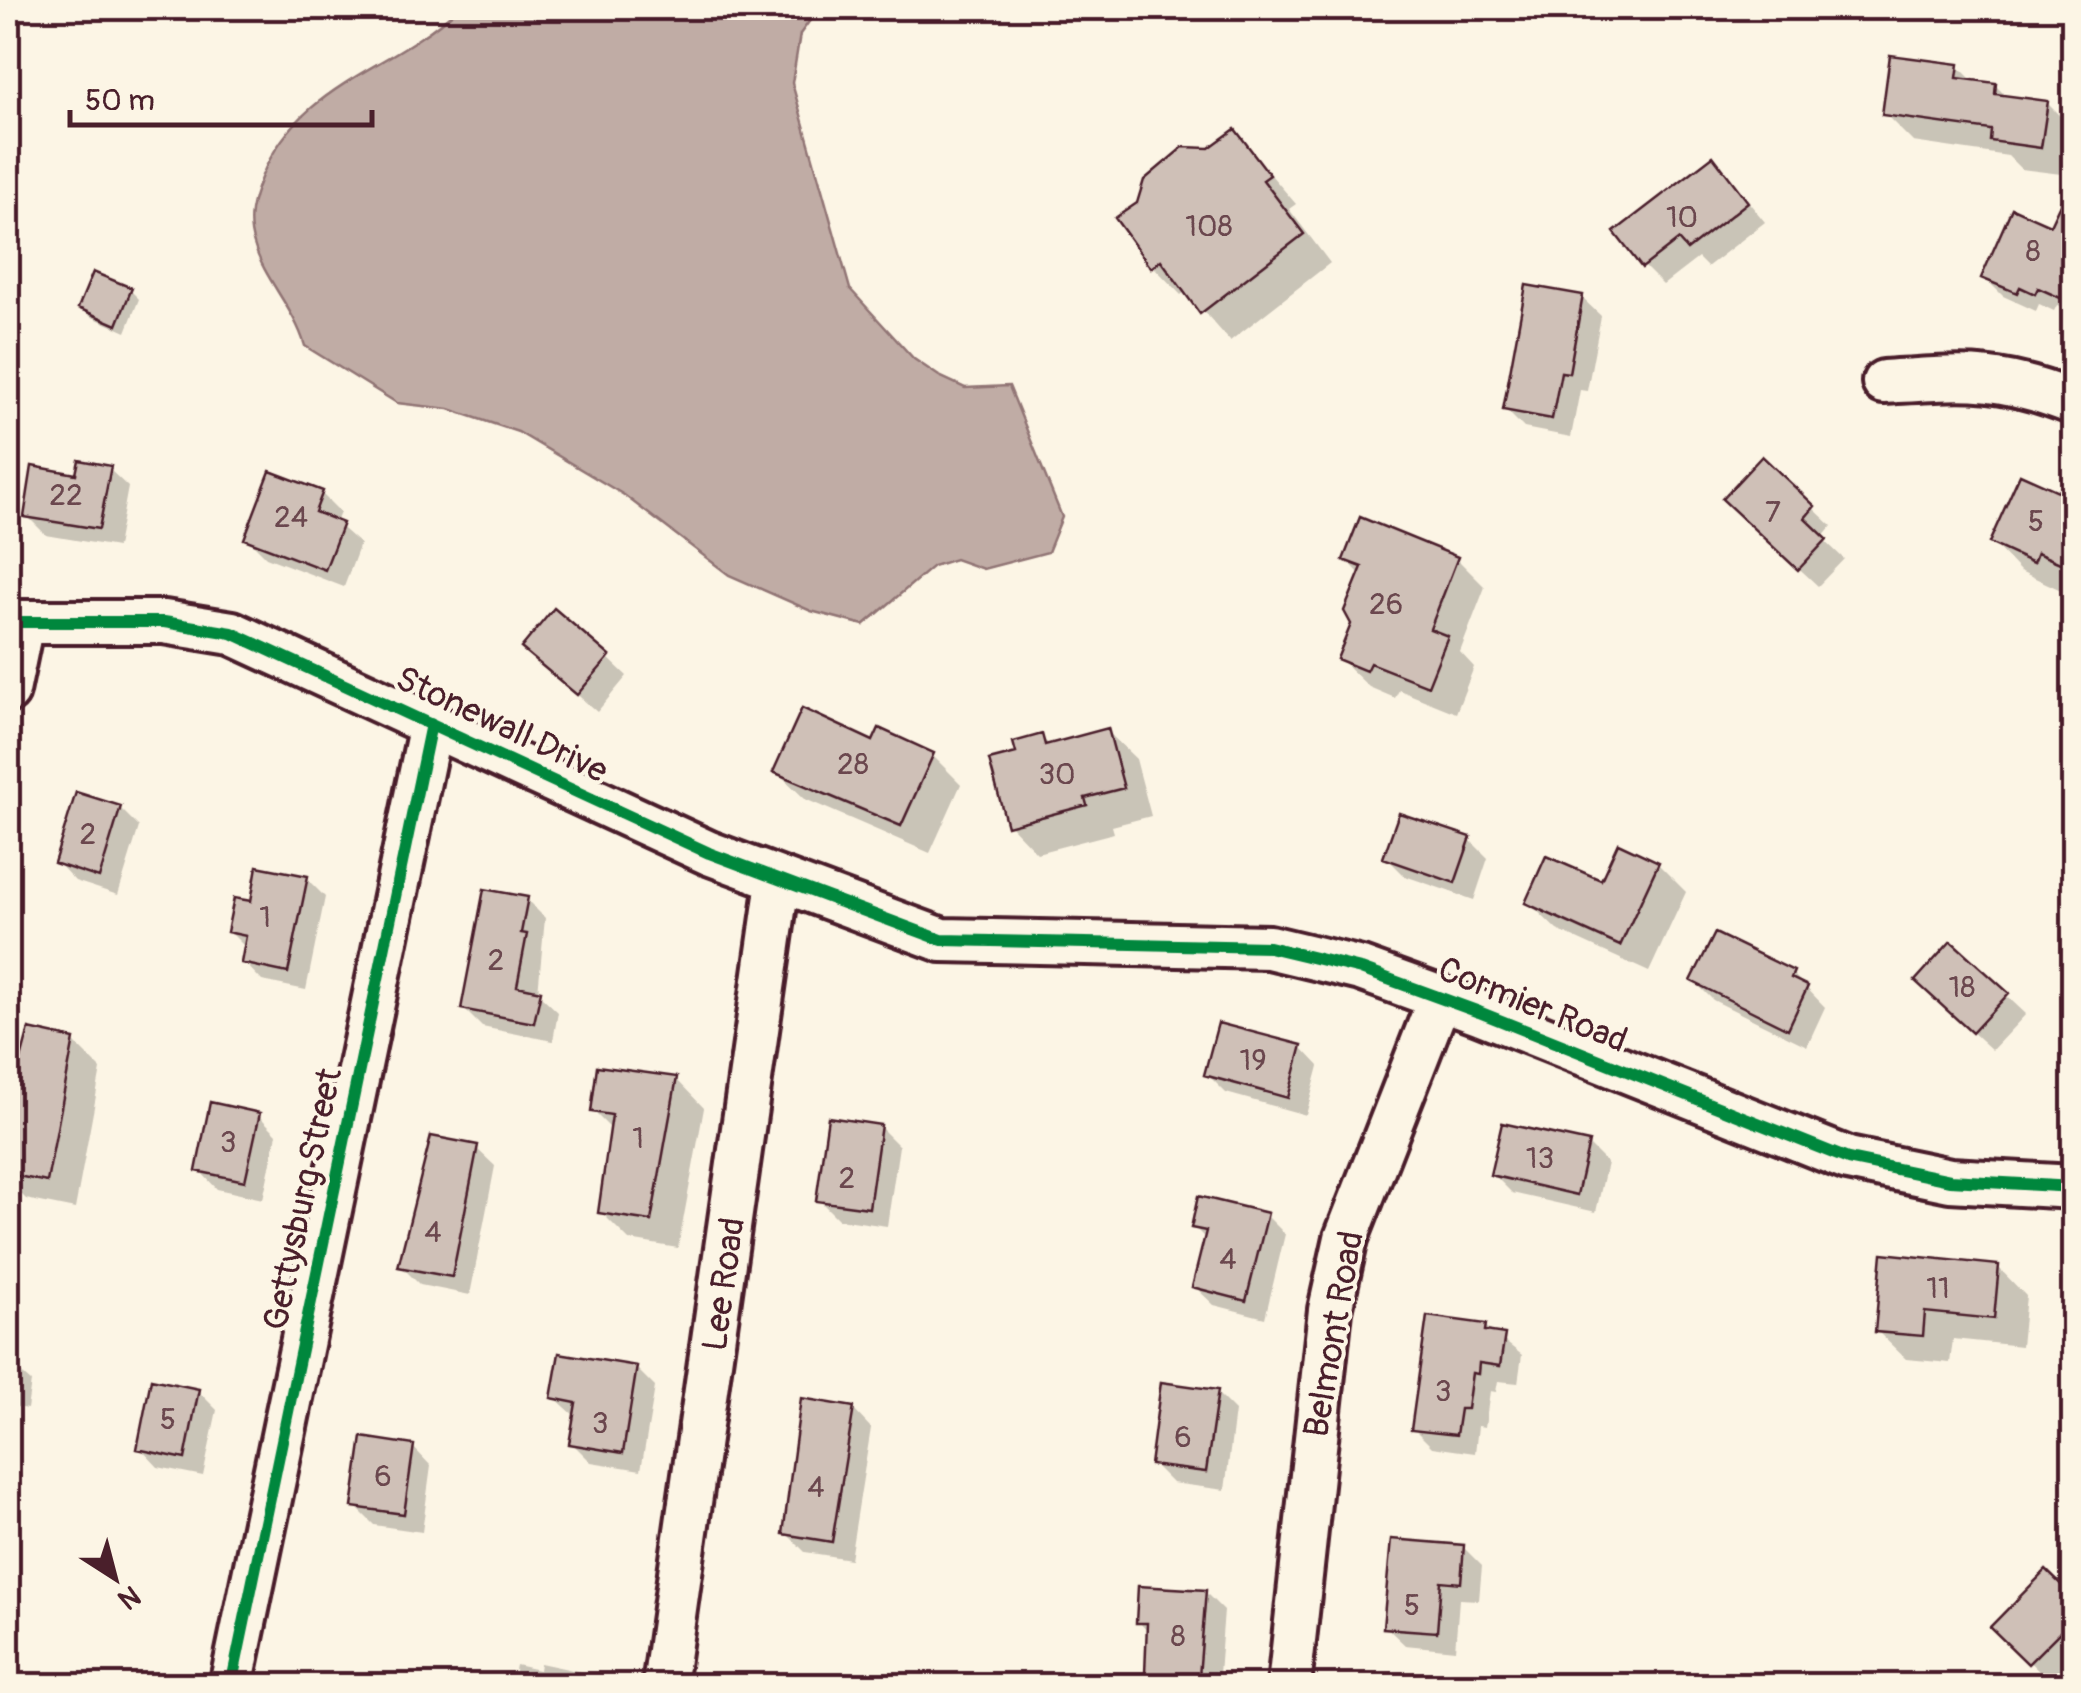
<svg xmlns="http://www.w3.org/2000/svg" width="2081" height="1693" font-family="Pangolin,sans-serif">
  <rect width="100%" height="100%" fill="#fcf5e5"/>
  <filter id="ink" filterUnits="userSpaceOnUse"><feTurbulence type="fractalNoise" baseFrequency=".01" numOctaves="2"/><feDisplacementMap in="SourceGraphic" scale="20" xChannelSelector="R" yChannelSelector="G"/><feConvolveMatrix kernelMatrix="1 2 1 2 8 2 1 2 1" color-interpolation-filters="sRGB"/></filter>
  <g filter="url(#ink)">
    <!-- water -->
    <path fill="#c0aca5" stroke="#917474" stroke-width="2.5" d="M458,8H819L800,34L792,83L850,289L914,359L939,376L965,388L1009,386L1062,517L1048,552L983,569L955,559L933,566L864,625L811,611L729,575L624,495L518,432L449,409L397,403L305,346C294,308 264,279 254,244C246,220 252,200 261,178C300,82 390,72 458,8Z"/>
    <!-- shadow -->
    <path fill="#0003" d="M1958,66L1974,82L1995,85L2008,98L2047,103L2074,130L2069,175L2021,169L2008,156L1913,142L1885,114Z
      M1234,132L1296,204L1289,209L1330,263L1230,341L1186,291L1181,295L1153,266L1210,151Z
      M1713,159L1765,222L1707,267L1698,258L1663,285L1644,266Z
      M2074,223V311L2057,305L2054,311L2039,304L2036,311L2003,296L1984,277L2051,228Z
      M131,291L139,299L126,332L90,316L81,307Z
      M1582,298L1601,316L1587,391L1580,390L1571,437L1524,428L1506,410Z
      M109,469L128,487L117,547L46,535L27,516Z
      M321,493L340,512L336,523L360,544L344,587L266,557L247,538Z
      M2074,501V583L2066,580L2061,590L2020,571L1992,542Z
      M1813,508L1832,526L1822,538L1844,559L1818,586L1744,517Z
      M1346,559H1457L1485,587L1460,652L1474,667L1456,713L1399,690L1395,698L1369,687L1340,659L1354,624L1361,575Z
      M524,648L608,658L627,676L597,712Z
      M1107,731L1136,759L1151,816L1112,826L1114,833L1037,853L1009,824L1019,755L1041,736L1050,746Z
      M874,744L932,755L961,784L930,853L805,799L776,771Z
      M120,808L139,827L118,895L75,881L57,862Z
      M1470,840L1488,858L1474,900L1405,876L1386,857Z
      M1658,864L1686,892L1649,972L1557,930L1528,902Z
      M306,878L325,897L306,990L262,981L244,962L246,948L230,932L253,904Z
      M526,899L545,918L538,993L558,1012L553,1041L482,1027L464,1009Z
      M1951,944L2026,1014L1992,1050L1937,1000Z
      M1793,974L1825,1007L1807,1046L1713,1000L1694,981Z
      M73,1041L101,1069L75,1209L26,1199L8,1181V1101Z
      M1301,1047L1319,1066L1306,1115L1226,1093L1207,1074Z
      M676,1079L704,1108L678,1248L629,1240L601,1212L612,1130L593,1111Z
      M258,1115L277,1134L263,1199L217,1189L199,1170Z
      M880,1127L899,1146L887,1226L838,1219L819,1200Z
      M1588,1144L1607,1163L1596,1212L1512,1193L1493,1174Z
      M476,1148L495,1166L470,1295L420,1285L401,1266Z
      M1266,1215L1285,1234L1265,1318L1214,1305L1195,1287L1207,1240L1194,1227Z
      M1998,1267L2026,1296L2021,1346L1953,1339L1950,1363L1906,1359L1877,1331Z
      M1485,1326L1522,1355L1518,1383L1498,1381L1496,1392L1490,1391L1485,1427L1478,1426L1475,1453L1432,1447L1414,1429Z
      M8,1362L31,1382L27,1409L11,1406L8,1430Z
      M636,1368L655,1387L641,1470L591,1462L572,1443L576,1417L554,1397Z
      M198,1391L217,1410L203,1476L158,1467L140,1448Z
      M1216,1392L1235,1411L1225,1490L1172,1483L1153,1464Z
      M853,1409L871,1428L850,1559L805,1552L786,1533Z
      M413,1447L431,1466L422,1532L374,1525L355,1506Z
      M1463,1547L1482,1566L1479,1600L1459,1599L1455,1650L1405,1645L1386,1627Z
      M1205,1592L1224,1611L1218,1686H1159L1147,1674L1149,1633L1139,1622Z
      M2074,1600V1656L2049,1681L1994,1627Z
      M540,1663L587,1673L600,1686H512L516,1665L539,1670Z"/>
    <!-- building -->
    <path fill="#cfc0b7" stroke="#4a1f2b" stroke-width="2.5" d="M1890,55L1959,64L1957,78L1996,83L1995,94L2048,101L2041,148L1990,141L1991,130L1882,115Z
      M1235,129L1270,175L1263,180L1304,234L1200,314L1161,260L1151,268L1115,218L1137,203L1144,180L1183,147L1209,148Z
      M1713,156L1748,202L1687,250L1678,240L1642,268L1614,232Z
      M2074,174V304L2038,288L2035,294L2020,287L2017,293L1981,278L2012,208L2050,225Z
      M93,272L132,288L117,325L78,308Z
      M1526,285L1583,295L1569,373L1561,372L1552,419L1503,410Z
      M1762,456L1815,506L1805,518L1827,539L1798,570L1722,499Z
      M79,460L111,466L99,529L24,517L32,466L76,474Z
      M270,471L323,491L315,512L343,523L325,570L244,539Z
      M2020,474L2074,498V569L2037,553L2033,563L1989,543Z
      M1360,517L1458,557L1430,629L1448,636L1428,686L1370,663L1366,671L1337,659L1351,624L1344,611L1362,567L1343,560Z
      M554,608L610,656L577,695L521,648Z
      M802,708L873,741L879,728L934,753L901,826L773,772Z
      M1108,728L1124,788L1085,798L1087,805L1007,826L989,760L1016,753L1013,742L1042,734L1045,745Z
      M76,792L121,806L99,878L54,863Z
      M1399,813L1471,837L1455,883L1383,858Z
      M1618,843L1659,862L1620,946L1525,903L1546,856L1601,880Z
      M257,866L308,876L288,973L241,963L246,936L227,932L234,898L251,901Z
      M484,889L528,897L521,933L527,934L517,986L541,991L534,1023L461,1009Z
      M1715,933L1794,971L1791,978L1808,986L1788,1029L1691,981Z
      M1951,941L2009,993L1972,1033L1915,981Z
      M1218,1023L1302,1045L1288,1098L1204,1075Z
      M29,1029L74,1039L47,1182L8,1174V1108Z
      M597,1066L677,1077L651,1221L598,1213L612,1115L591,1112Z
      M210,1102L260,1113L245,1181L196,1171Z
      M828,1117L881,1125L869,1208L816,1201Z
      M1502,1123L1589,1142L1577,1195L1490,1175Z
      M431,1136L478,1145L452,1277L398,1267Z
      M1198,1196L1268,1213L1246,1301L1192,1287L1206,1231L1191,1228Z
      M1882,1253L1999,1265L1994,1319L1925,1312L1923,1336L1875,1332Z
      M1427,1316L1486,1324L1485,1331L1505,1334L1500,1366L1479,1363L1478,1374L1472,1373L1467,1409H1460L1456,1435L1411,1430Z
      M559,1353L637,1366L623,1453L569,1444L576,1403L551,1398Z
      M151,1379L199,1389L185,1459L137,1449Z
      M1161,1382L1218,1390L1206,1472L1150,1465Z
      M801,1398L854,1407L832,1542L783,1534Z
      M362,1437L414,1445L404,1514L352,1507Z
      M1391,1539L1464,1545L1461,1583L1441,1581L1437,1632L1383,1628Z
      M2046,1570L2074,1597V1618L2028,1664L1990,1627Z
      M1138,1586L1206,1590L1199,1677L1145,1674L1147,1623H1136Z"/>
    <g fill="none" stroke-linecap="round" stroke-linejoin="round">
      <defs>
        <path id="minor" d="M1884,382C1966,377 1995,372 2074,403
          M8,622H164L232,633L709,853L942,940L1269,947L1361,969L1479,1012L1848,1159L1950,1180L2074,1187
          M8,691L22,623
          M231,1686L431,724
          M664,1686L778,882
          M1289,1686L1330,1310L1346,1238L1440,998"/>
      </defs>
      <!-- minor casing -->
      <use href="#minor" stroke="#4a1f2b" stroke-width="50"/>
      <!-- minor -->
      <use href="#minor" stroke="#fcf5e5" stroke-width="42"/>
      <defs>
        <path id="cycleway" d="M8,622H164L232,633L709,853L942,940L1269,947L1361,969L1479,1012L1848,1159L1950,1180L2074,1187
          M231,1686L431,724"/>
      </defs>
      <!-- cycleway casing -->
      <use href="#cycleway" stroke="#fcf5e5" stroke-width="19"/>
      <!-- cycleway -->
      <use href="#cycleway" stroke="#00873e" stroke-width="12"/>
    </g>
  </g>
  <g text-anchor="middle" stroke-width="8" stroke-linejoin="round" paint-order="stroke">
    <!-- number labels -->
    <g font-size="30" fill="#6b474e">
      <text x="1682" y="227">10</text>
      <text x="1209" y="236">108</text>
      <text x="2033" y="261">8</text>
      <text x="66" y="505">22</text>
      <text x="1773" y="522">7</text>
      <text x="291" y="527">24</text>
      <text x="2036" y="531">5</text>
      <text x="1386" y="614">26</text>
      <text x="853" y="774">28</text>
      <text x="1057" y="784">30</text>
      <text x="88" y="844">2</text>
      <text x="265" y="927">1</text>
      <text x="496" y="970">2</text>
      <text x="1962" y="997">18</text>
      <text x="1253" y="1070">19</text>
      <text x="638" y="1148">1</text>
      <text x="228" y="1152">3</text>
      <text x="1540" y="1168">13</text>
      <text x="847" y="1188">2</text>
      <text x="433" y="1242">4</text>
      <text x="1228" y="1269">4</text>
      <text x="1938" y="1298">11</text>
      <text x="1443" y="1401">3</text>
      <text x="168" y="1429">5</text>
      <text x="600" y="1433">3</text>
      <text x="1183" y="1447">6</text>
      <text x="383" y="1486">6</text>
      <text x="816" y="1497">4</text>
      <text x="1412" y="1615">5</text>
      <text x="1178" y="1646">8</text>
    </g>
    <!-- street labels -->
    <g font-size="35" fill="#4a1f2b" stroke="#fcf5e5">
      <text transform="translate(502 724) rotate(25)" y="12">Stonewall Drive</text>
      <text transform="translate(1533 1004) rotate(22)" y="12">Cormier Road</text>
      <text transform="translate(302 1199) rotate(-78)" y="12">Gettysburg Street</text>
      <text transform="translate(723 1284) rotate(-82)" y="12">Lee Road</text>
      <text transform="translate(1333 1334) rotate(-80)" y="12">Belmont Road</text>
    </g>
  </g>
  <!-- margin -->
  <rect width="2081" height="1693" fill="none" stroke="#fcf5e5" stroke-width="40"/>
  <rect x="20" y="20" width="2041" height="1653" fill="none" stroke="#4a1f2b" stroke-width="4" filter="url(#ink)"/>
  <!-- north arrow -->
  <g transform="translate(115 1578) rotate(144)" stroke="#fcf5e5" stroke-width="8" paint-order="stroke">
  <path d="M0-8L18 38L0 25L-18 38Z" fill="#4a1f2b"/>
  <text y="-15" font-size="28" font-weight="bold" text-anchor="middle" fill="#4a1f2b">N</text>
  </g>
  <!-- scale -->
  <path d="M70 110v15h302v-15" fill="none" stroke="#4a1f2b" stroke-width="5"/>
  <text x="85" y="110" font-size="30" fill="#4a1f2b" stroke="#fcf5e5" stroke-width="8" paint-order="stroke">50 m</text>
</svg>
